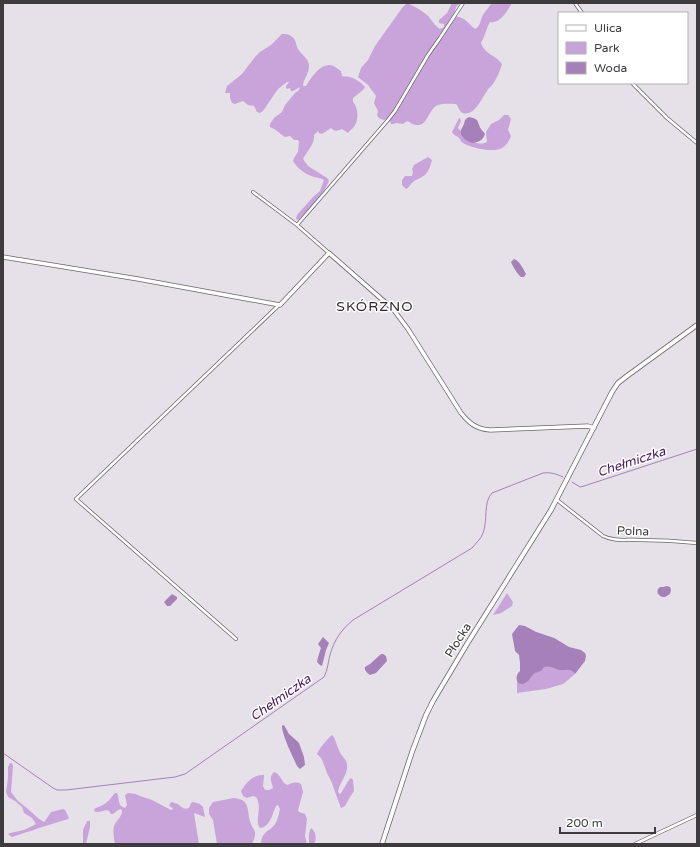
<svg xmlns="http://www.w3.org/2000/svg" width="700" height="847" font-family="'Varela Round',sans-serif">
  <rect width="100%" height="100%" fill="#e6e0e9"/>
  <!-- green -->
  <path fill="#c9a4db" d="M407,3C414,6 421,10 427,15C432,20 434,25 440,29L444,27V24L439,23V20L447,13L452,3H460L456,7L454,15C457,17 460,17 464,19C468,22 471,26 475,29C481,26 480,20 483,15C486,10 489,7 492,3H512C508,10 500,24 490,22C486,29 485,36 481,43C485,55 496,55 502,64C500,71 497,78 493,84C491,87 488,88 487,91C482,98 474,117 463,113C459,112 459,107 456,104C450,104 441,103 436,106C429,110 427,127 416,125C413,125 410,122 407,121L403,124L396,123L394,124H391L390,121L387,119L384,120C380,119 378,118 377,115L378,111L374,103L376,96L368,85L358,77L361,68L368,60L375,46L402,8Z
    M282,34C285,34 289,34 291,36C295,38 296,43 297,47C300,54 308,57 309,65C309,75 303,79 303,86H306C310,79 320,64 330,65C333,65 338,69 341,71L342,76C344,77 347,76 349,77C355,78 362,83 365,87L363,90L353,98V102C358,107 359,119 355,125C354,128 350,130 348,133L342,129C337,131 335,132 331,128L322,134L319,133L318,131L314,135C315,144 307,151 303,159L308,166L327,178L329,181C322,197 310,209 298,220L296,219L297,215L313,197L320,191L324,180C321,178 318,178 314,177C305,174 299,170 293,161L294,158L298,152L299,142L298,140H294L290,136L285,137C280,134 276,129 270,127V124L274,118L282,112L285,105L295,93L299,90L300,87L293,91H291L290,88L287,89L286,88V86L289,82H287L278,89L263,111L260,113L257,112L254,106L248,105L243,101L235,104L232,103L230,98V93H225L227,86L242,74L255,57L260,52L271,45Z
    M504,115H508L511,119L508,130L511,136C509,141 507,145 502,148C494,153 470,148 463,143C459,140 462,141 459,138C456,135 454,136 452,132L459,118H460L461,121L458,128C466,136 475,148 487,142L486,132L491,124L499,120Z
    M428,157L432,160C430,167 428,174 422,177C419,179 416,179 413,182C410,184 410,187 406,189L402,185V180L405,176H412L413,172L412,169L414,165Z
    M507,593L513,602L512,606L501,613L493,615Z
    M528,628L536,632L554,638L569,647L573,671L575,674L563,684L546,689L517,693V681L519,683Z
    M332,735C336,739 336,745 339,750C340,754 344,757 346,761C351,772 339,782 338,792L340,794L341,793L349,780L351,778L353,780L354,791L350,797L345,806L341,808L335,792L332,783L327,773L323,762L321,758L317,754C319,749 327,739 332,735Z
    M10,763H12L13,766L11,792L18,801L28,809L39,819L44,822L45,821L51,812L63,809L65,810L69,818L68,819L39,828L31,831L27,832L12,837L8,834L10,833L24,830L36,824L32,818L24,813L22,807L15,801L8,797L6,792L8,778V767Z
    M274,772C281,774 281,782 287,785C293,783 295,781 301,784L303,792L298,810L299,812L305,814L307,819L305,836L307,844H261C262,830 269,833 275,824C278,820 279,813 280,809L278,805L276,806C272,815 270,827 260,828C254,820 263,807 256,797L253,796L247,798L243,796L241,791C246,783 253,774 264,775V776L263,786L265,790H269L273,788C272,782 268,778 274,772Z
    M115,793H117C120,799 117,806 125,808L127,805L125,795L128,793L136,794L140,796L152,800L171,810L173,809L171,807L169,806L171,802C174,803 177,803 179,805C183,808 184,810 189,808L191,803L193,802L200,804L203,807L205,817L194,813L199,844H115C114,838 112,829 115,824C118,819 121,817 122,812L121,809L118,810L113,814H111L109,811L107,810L99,812H95L94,809C106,804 107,803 115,793Z
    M234,798C252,800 246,811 251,824C252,828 256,830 255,835C255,838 253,841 252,844H217L213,820L209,814V808L213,802Z
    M87,821H90V827L86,844H83V830Z
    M311,828C316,831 317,839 314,844H308L309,843C309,837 308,834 311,828Z"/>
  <!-- water -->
  <path fill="#a680b8" d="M469,117C480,119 477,122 481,129C482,131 484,132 485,134C483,140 479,142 473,143C468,142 459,137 461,130C462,128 463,126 464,124C465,120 465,119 469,117Z
    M514,259C520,261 523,269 526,274L524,277H521C518,275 512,265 511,262Z
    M667,586L670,587L671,590L670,594L665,597C660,597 656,594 658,589L660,587H663Z
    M172,594L177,597V599L170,606H167L164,602Z
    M519,625L525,626L536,632L554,638L569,647L581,650L585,653L586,656L585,661L575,674C571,668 567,670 561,670C556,670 550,665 545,667C543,667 543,669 541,671C539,672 537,672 535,673C530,676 530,682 523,684C515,685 515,675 520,671V663L519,655L515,651L512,634Z
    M323,637L329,643L326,650L322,666L320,665L317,662L318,657L321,648L318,644Z
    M381,654H383L386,656L387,661L376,673L370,675C367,673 364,670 365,667L370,664Z
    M284,725L289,734L297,741L299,743L304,757L305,765L300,769L297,766C293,757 282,735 282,726Z"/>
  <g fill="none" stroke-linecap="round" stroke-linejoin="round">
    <!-- stream -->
    <path stroke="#a680b8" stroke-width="1" d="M572,482L580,487L584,486L697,449
      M3,753L53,788L57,790H66L175,777L185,774L324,677C328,669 328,662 330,655C334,640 342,629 353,620L472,548C476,543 481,539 483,533C488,521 483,502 492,493L543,473C551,472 556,474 563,477"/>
    <defs>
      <path id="minor" d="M575,3L582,13
        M632,83L667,118L697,143
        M253,192L297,225
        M329,253L297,225L388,120L395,111L428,55L440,38L463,3
        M557,500L603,536C615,542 627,539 640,540C659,540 678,541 697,543
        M236,639L76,499L279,305
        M635,844L697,815"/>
      <path id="tertiary" d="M3,257L138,279L280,305L329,253L393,309L408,329L461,413C469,423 476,429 490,430L588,426L594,428"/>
      <path id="secondary" d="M382,844L412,752L426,715L433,701L467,644L551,510L612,392L618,383L627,376L697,325"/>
    </defs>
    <!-- minor casing -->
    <use href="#minor" stroke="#6a656c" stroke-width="4"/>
    <!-- tertiary casing -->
    <use href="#tertiary" stroke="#6a656c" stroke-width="5"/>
    <!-- secondary casing -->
    <use href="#secondary" stroke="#6a656c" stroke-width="5.5"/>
    <!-- minor -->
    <use href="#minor" stroke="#fff" stroke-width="2.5"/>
    <!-- tertiary -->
    <use href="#tertiary" stroke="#fff" stroke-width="3.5"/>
    <!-- secondary -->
    <use href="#secondary" stroke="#fff" stroke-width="4"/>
  </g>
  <g text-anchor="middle" stroke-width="3" stroke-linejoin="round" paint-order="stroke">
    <!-- street labels -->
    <g font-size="12" fill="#3d3b3e" stroke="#fff">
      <text transform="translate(633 531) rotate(2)" y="4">Polna</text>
      <text transform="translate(458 640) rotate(-58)" y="4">Płocka</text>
    </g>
    <!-- water labels -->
    <g font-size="13" font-style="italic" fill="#4b1a5e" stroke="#fff">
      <text transform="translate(631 461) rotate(-18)" y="5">Chełmiczka</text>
      <text transform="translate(280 697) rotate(-35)" y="5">Chełmiczka</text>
    </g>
    <!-- quarter labels -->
    <g font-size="14" letter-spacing="1" fill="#2d292f" stroke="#fff">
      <text x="375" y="311">SKÓRZNO</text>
    </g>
  </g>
  <!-- border -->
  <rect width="700" height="847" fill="none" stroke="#3d3b3e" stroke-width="8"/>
  <!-- legend -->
  <rect x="558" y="12" width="130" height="72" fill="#ffffff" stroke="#b1b1b2"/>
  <rect x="566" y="25" width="20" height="6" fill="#ffffff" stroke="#b1b1b2"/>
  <text x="594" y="32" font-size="12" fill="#3d3b3e">Ulica</text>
  <rect x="566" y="42" width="20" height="12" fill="#c9a4db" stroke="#b1b1b2"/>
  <text x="594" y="52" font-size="12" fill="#3d3b3e">Park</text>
  <rect x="566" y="62" width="20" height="12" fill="#a680b8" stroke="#b1b1b2"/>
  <text x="594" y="72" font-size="12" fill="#3d3b3e">Woda</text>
  <!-- scale -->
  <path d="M560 827v6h95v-6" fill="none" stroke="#3d3b3e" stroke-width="2"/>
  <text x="566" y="827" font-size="12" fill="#3d3b3e" stroke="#ffffff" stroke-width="3" paint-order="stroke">200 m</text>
</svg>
